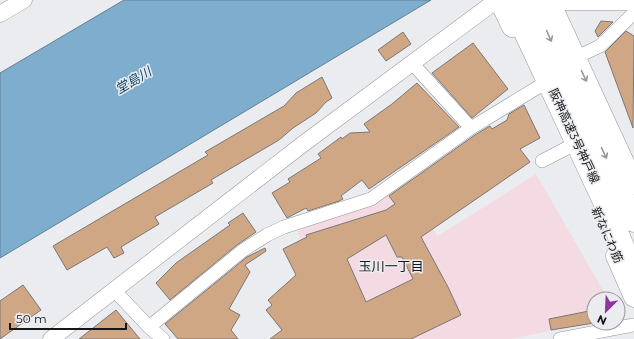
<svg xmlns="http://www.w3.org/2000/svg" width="634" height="339" font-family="Montserrat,'Noto Sans JP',sans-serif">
  <rect width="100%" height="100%" fill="#ebecf0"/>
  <!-- education -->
  <path fill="#f4dbe3" d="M536,174L608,299H594V321L512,339H311L336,317L297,231L379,199L401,184L438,236Z"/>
  <!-- water -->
  <path fill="#7fadcd" stroke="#608097" d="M124,0H431L0,258V73Z"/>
  <!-- building -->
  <path fill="#d0a784" stroke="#7b7775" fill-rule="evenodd" d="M601,21L613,22L598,37L595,31Z
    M626,31L634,36L633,128L605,52Z
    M403,32L411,44L386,61L378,50Z
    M473,43L508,89L472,118L432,73Z
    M322,77L332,98L326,102L316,113L293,128L279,140L211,180L213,183L155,217L159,224L121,247L124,253L114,258L107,247L67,270L53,246L208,155L205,152L284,106L296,93Z
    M417,83L459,127L369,189L362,180L341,196L343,199L339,201L308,211L306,208L287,218L272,193L290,182L288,179L321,158L318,154L341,137L342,139L350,133L370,132L364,124L392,104Z
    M524,105L540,138L520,149L530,162L421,237L448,287L461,315L411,339H270L282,330L266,310L272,305L268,300L296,275L283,249L307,237L306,235L386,210L395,204L389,196L475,135L490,126L492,129L507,120L509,114ZM386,235L397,257H402L413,279L366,302L347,259Z
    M243,213L256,232L237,245L170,300L156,283L176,263L230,225L228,223Z
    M265,248L266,251L245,265L250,272L229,309L240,315L231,330L238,339H178L165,324L247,257Z
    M23,285L41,310L0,339V301Z
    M116,310L140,339H79Z
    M594,310V323L551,330L549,319Z"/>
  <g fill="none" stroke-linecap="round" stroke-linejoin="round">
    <defs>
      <path id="minor" d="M575,58L600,46L634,13
        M412,63L471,128
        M542,161L569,147
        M114,290L149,327L163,339
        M149,327L242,251L267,235L284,227L371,199L471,128L540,86
        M560,339L634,325"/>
      <path id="tertiary" d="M551,2H634
        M0,14L24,0
        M51,339L303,144L497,0"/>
      <path id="primary" d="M499,0L512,27
        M549,0L634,184
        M616,256L634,297"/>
      <path id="motorway" d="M510,0L607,208L634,273
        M532,0L634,221"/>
    </defs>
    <!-- minor casing -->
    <use href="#minor" stroke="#95969a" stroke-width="14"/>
    <!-- tertiary casing -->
    <use href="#tertiary" stroke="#95969a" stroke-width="17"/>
    <!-- primary casing -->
    <use href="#primary" stroke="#95969a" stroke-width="21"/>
    <!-- motorway casing -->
    <use href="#motorway" stroke="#95969a" stroke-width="23"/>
    <!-- minor -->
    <use href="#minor" stroke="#fff" stroke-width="13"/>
    <!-- tertiary -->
    <use href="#tertiary" stroke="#fff" stroke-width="16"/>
    <!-- primary -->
    <use href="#primary" stroke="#fff" stroke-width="20"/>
    <!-- motorway -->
    <use href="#motorway" stroke="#fff" stroke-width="22"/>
  </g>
  <!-- one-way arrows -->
  <defs><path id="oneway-shaft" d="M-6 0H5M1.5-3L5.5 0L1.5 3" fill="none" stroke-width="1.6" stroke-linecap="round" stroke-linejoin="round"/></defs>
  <g stroke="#979797">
    <use href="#oneway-shaft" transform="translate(549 36) rotate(66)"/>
    <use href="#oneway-shaft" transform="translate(584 76) rotate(65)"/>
    <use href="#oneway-shaft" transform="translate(604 153) rotate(65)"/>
  </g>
  <g text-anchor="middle" stroke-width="3" stroke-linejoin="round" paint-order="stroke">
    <!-- street labels -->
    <g font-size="12" fill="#171718" stroke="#ebecf0">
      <text transform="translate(574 136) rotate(65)" y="4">阪神高速3号神戸線</text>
      <text transform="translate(607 235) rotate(66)" y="4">新なにわ筋</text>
    </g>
    <!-- water labels -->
    <g font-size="13" font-style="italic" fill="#0e4667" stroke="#ebecf0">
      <text transform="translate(133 80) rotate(-31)" y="5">堂島川</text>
    </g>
    <!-- neighbourhood labels -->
    <g font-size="13" fill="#171718" stroke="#ebecf0">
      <text x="391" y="271">玉川一丁目</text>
    </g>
  </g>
  <!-- north arrow -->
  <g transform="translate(606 311) rotate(204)"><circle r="19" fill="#ebecf0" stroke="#96979a"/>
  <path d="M0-3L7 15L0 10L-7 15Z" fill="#9035a0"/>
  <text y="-6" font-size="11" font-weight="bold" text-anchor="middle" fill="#171718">N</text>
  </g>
  <!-- scale -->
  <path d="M10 323v6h116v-6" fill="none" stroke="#171718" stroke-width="2"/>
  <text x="16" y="323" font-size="12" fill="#171718" stroke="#ebecf0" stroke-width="3" paint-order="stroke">50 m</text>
</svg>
